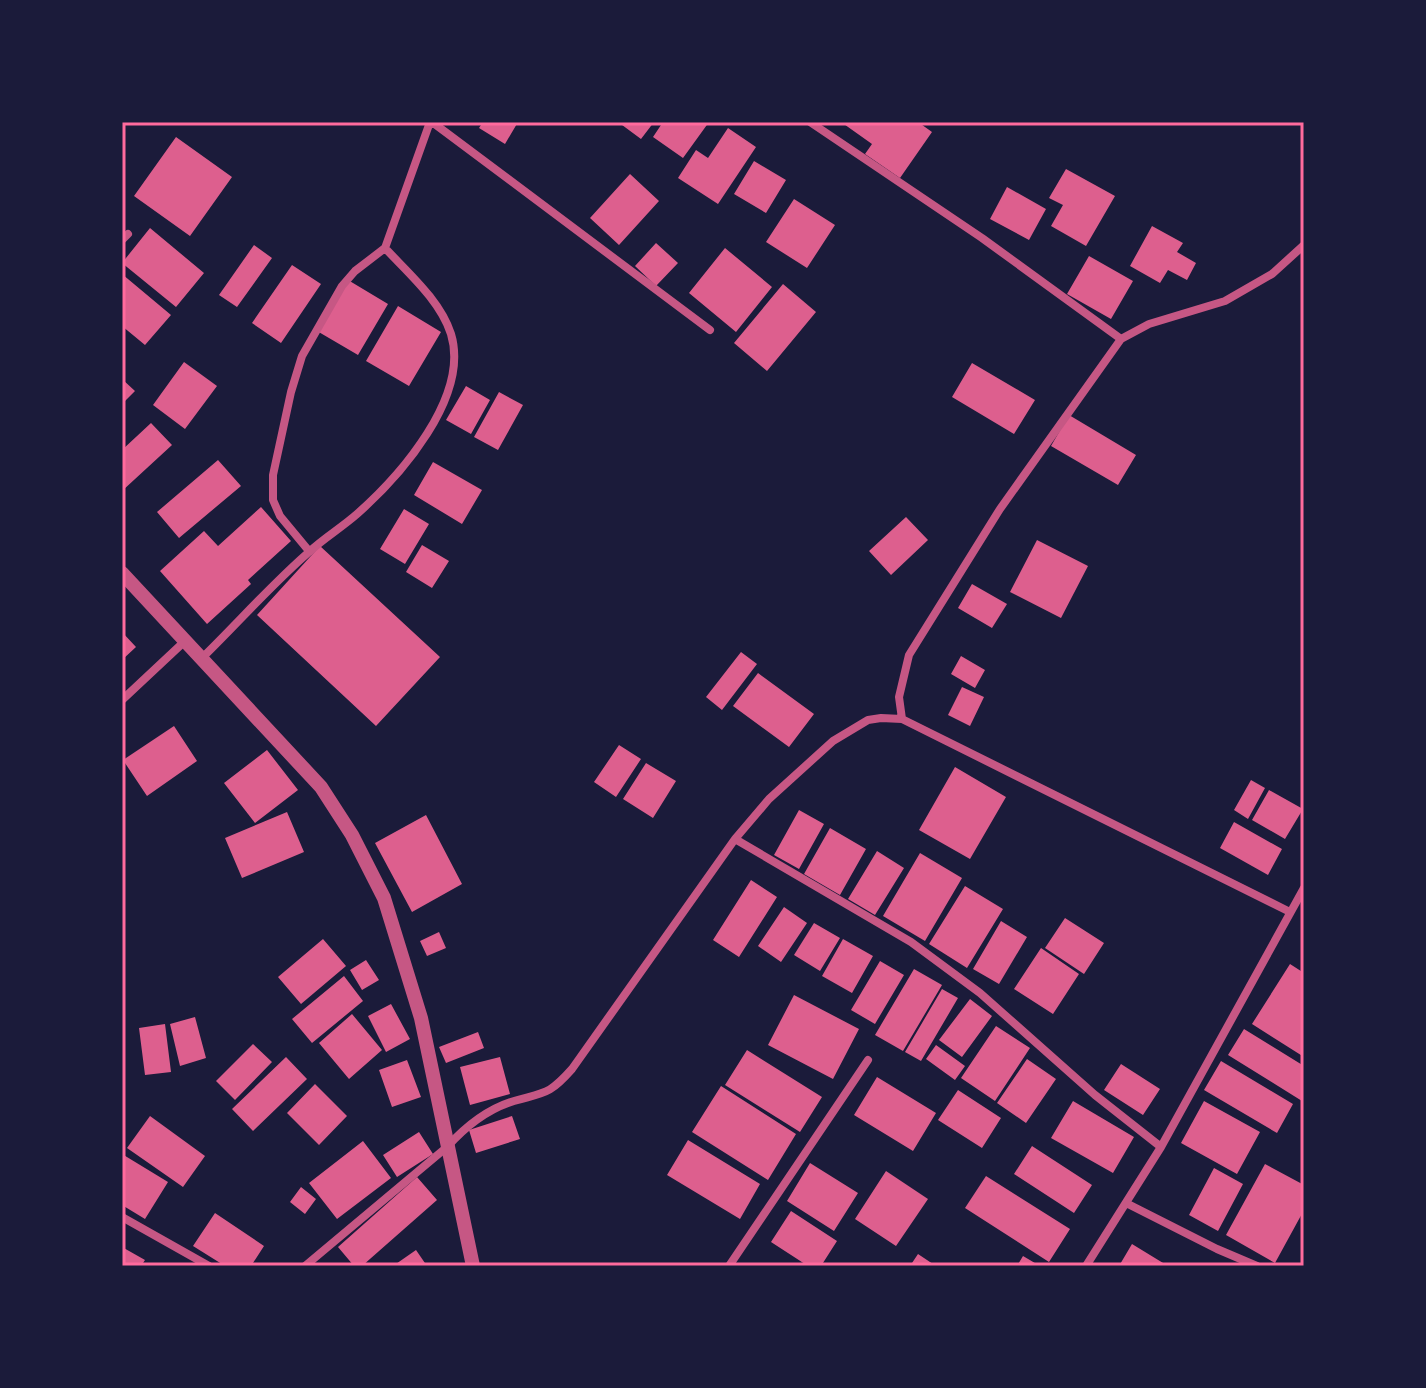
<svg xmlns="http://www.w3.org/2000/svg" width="1426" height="1388" font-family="Signika,sans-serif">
  <rect width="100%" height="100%" fill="#1b1b3a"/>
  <!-- building -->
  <path fill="#dd5f8e" d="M483,122H518L505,144L479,128Z
    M618,122H654L641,139Z
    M663,122H709L683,158L653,137Z
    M841,122H918L932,132L900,178L865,154L872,144Z
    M728,128L756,147L718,204L678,178L696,150L708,158Z
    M176,137L232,177L190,236L134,196Z
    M754,161L786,180L766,213L734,194Z
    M1066,169L1115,196L1086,246L1051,226L1063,205L1049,198Z
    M630,174L659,201L619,245L590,218Z
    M1007,187L1046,209L1029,240L990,219Z
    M794,199L835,225L807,268L766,242Z
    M1152,226L1183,243L1177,252L1196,263L1187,280L1168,270L1160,283L1130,266Z
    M150,228L204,273L176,307L122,263Z
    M656,243L678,263L656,286L635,266Z
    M254,245L272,258L237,307L219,295Z
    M725,248L772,287L736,332L689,293Z
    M1089,256L1133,281L1111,319L1067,294Z
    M292,265L321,284L281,343L252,323Z
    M122,274L171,315L145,345L122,326Z
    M348,280L388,304L358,355L317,331Z
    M783,284L816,312L767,371L734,343Z
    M398,306L441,332L409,386L366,361Z
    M184,362L217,386L185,429L153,405Z
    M972,363L1035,400L1014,434L952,397Z
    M122,379L135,391L122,404Z
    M466,386L490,400L471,434L446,420Z
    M499,392L523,405L498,450L474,437Z
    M1069,415L1136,455L1118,485L1051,446Z
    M151,423L172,445L122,491V450Z
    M218,460L241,486L179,538L157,512Z
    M433,462L482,490L462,524L414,495Z
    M261,507L291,541L248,580L251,584L207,624L160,571L204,531L218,546Z
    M404,509L429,524L405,564L380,549Z
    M906,517L928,540L891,575L869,551Z
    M1037,540L1088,566L1061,618L1010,592Z
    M422,545L449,561L432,588L406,572Z
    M320,546L440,657L376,726L257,615Z
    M972,584L1007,604L992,628L958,608Z
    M122,632L136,647L122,660Z
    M741,652L757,664L722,710L706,697Z
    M961,656L985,670L975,688L951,674Z
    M758,673L814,714L789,747L733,706Z
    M962,687L984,697L970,726L948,715Z
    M174,726L197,761L147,796L123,760Z
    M619,745L641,759L616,797L594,782Z
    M267,750L298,790L255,823L224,783Z
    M646,763L676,781L653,818L623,799Z
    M955,767L1006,797L970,859L919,830Z
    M1251,780L1265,788L1248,819L1234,810Z
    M1269,790L1303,809L1285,839L1252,820Z
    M799,810L824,824L799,869L774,855Z
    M287,812L304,852L242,878L225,838Z
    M426,815L462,884L412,912L375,843Z
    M1234,822L1282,849L1268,875L1220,848Z
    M830,828L866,849L840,895L804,874Z
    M877,851L904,868L875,915L848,899Z
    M920,853L962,878L925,941L883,916Z
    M751,880L777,897L739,957L713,940Z
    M965,886L1003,909L967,968L929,944Z
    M784,907L807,923L781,962L758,946Z
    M1065,918L1104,943L1084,974L1045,948Z
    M1001,921L1027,937L999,984L973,969Z
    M814,923L840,938L820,971L794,955Z
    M439,932L446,948L427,956L420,941Z
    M323,939L346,966L301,1004L278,977Z
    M843,939L873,956L852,993L822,976Z
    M1041,948L1079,974L1053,1014L1014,989Z
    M366,960L379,980L362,990L350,970Z
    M880,961L904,975L875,1024L851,1010Z
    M1290,964L1304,973V1057L1252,1024Z
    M914,969L942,985L903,1051L875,1035Z
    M344,976L363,1001L312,1043L292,1019Z
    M942,989L958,998L921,1061L905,1052Z
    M794,995L859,1029L833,1079L768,1045Z
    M970,999L992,1016L962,1057L939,1040Z
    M391,1004L410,1039L386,1052L368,1016Z
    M352,1014L382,1050L349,1079L319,1043Z
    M195,1017L206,1058L180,1066L170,1024Z
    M165,1024L171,1072L145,1075L139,1028Z
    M996,1026L1030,1048L995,1101L961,1078Z
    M1244,1029L1304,1066L1302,1101L1228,1055Z
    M478,1032L484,1048L446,1063L439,1047Z
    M253,1044L272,1062L235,1100L216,1081Z
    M936,1045L965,1066L955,1080L926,1059Z
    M747,1050L822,1097L800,1132L725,1085Z
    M286,1057L307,1079L253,1131L232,1109Z
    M500,1057L510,1094L470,1105L460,1067Z
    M1027,1059L1056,1079L1026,1123L997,1103Z
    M407,1060L421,1097L392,1107L379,1070Z
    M1221,1061L1293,1104L1277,1133L1204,1090Z
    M1121,1064L1160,1089L1143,1115L1104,1090Z
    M877,1077L936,1113L913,1151L854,1115Z
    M315,1084L347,1116L319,1145L287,1113Z
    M721,1086L796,1134L768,1180L692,1132Z
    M958,1090L1001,1118L982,1148L938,1120Z
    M1073,1101L1134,1137L1113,1173L1051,1138Z
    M1204,1101L1260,1132L1237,1174L1181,1143Z
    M150,1116L205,1156L183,1187L127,1148Z
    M512,1116L520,1139L476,1153L469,1130Z
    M419,1132L433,1154L397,1177L383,1155Z
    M688,1140L760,1184L740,1219L667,1175Z
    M363,1141L391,1178L337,1219L309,1183Z
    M1032,1146L1092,1185L1074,1213L1014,1174Z
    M122,1154L168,1182L145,1219L122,1205Z
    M810,1163L858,1193L834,1231L787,1201Z
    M1265,1164L1304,1185V1210L1275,1263L1226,1235Z
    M1214,1168L1243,1184L1218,1231L1189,1215Z
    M886,1171L928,1199L896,1246L855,1219Z
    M986,1176L1070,1229L1049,1262L965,1208Z
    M417,1177L437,1200L362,1266H354L338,1247Z
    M301,1187L316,1199L305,1214L290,1202Z
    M791,1211L837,1241L821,1266H808L771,1242Z
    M215,1213L264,1246L251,1266H225L193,1246Z
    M1132,1244L1168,1266H1119Z
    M122,1247L145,1260L141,1266H122Z
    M416,1250L427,1266H393Z
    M918,1254L936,1266H910Z
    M1023,1256L1040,1266H1017Z"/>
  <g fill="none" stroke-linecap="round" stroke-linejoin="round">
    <!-- minor -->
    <path stroke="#c65784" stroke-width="8" d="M432,122L710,330
      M810,122L982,238L1121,339L1149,324L1225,301L1272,274L1304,245
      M122,240L128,234
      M309,551L280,516L273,500V475L291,392L302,356L342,286L355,271L385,248
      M201,659C237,624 271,585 309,552C324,538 341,528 357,514C400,476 470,397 451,334C440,300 408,273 385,248L430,122
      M122,700L185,641
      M902,719L899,697L909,655L1000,509L1121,339
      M735,839L911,942L980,993L1095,1095L1161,1147
      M1126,1203L1217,1249L1257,1266
      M122,1217L209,1266
      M305,1266L447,1147C465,1127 487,1109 514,1101C545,1092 549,1095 572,1069L735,839L769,799L833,741L868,720L881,718L902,719L1290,912
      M729,1266L868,1060
      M1086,1266L1161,1147L1304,888"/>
    <!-- tertiary -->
    <path stroke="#c65784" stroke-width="14" d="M122,573L321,787L352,835L384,898L421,1018L473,1266"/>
  </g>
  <!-- border -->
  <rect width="1426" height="1388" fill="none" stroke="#1b1b3a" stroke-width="248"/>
  <rect x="124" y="124" width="1178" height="1140" fill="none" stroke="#ff6b9d" stroke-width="3"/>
</svg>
